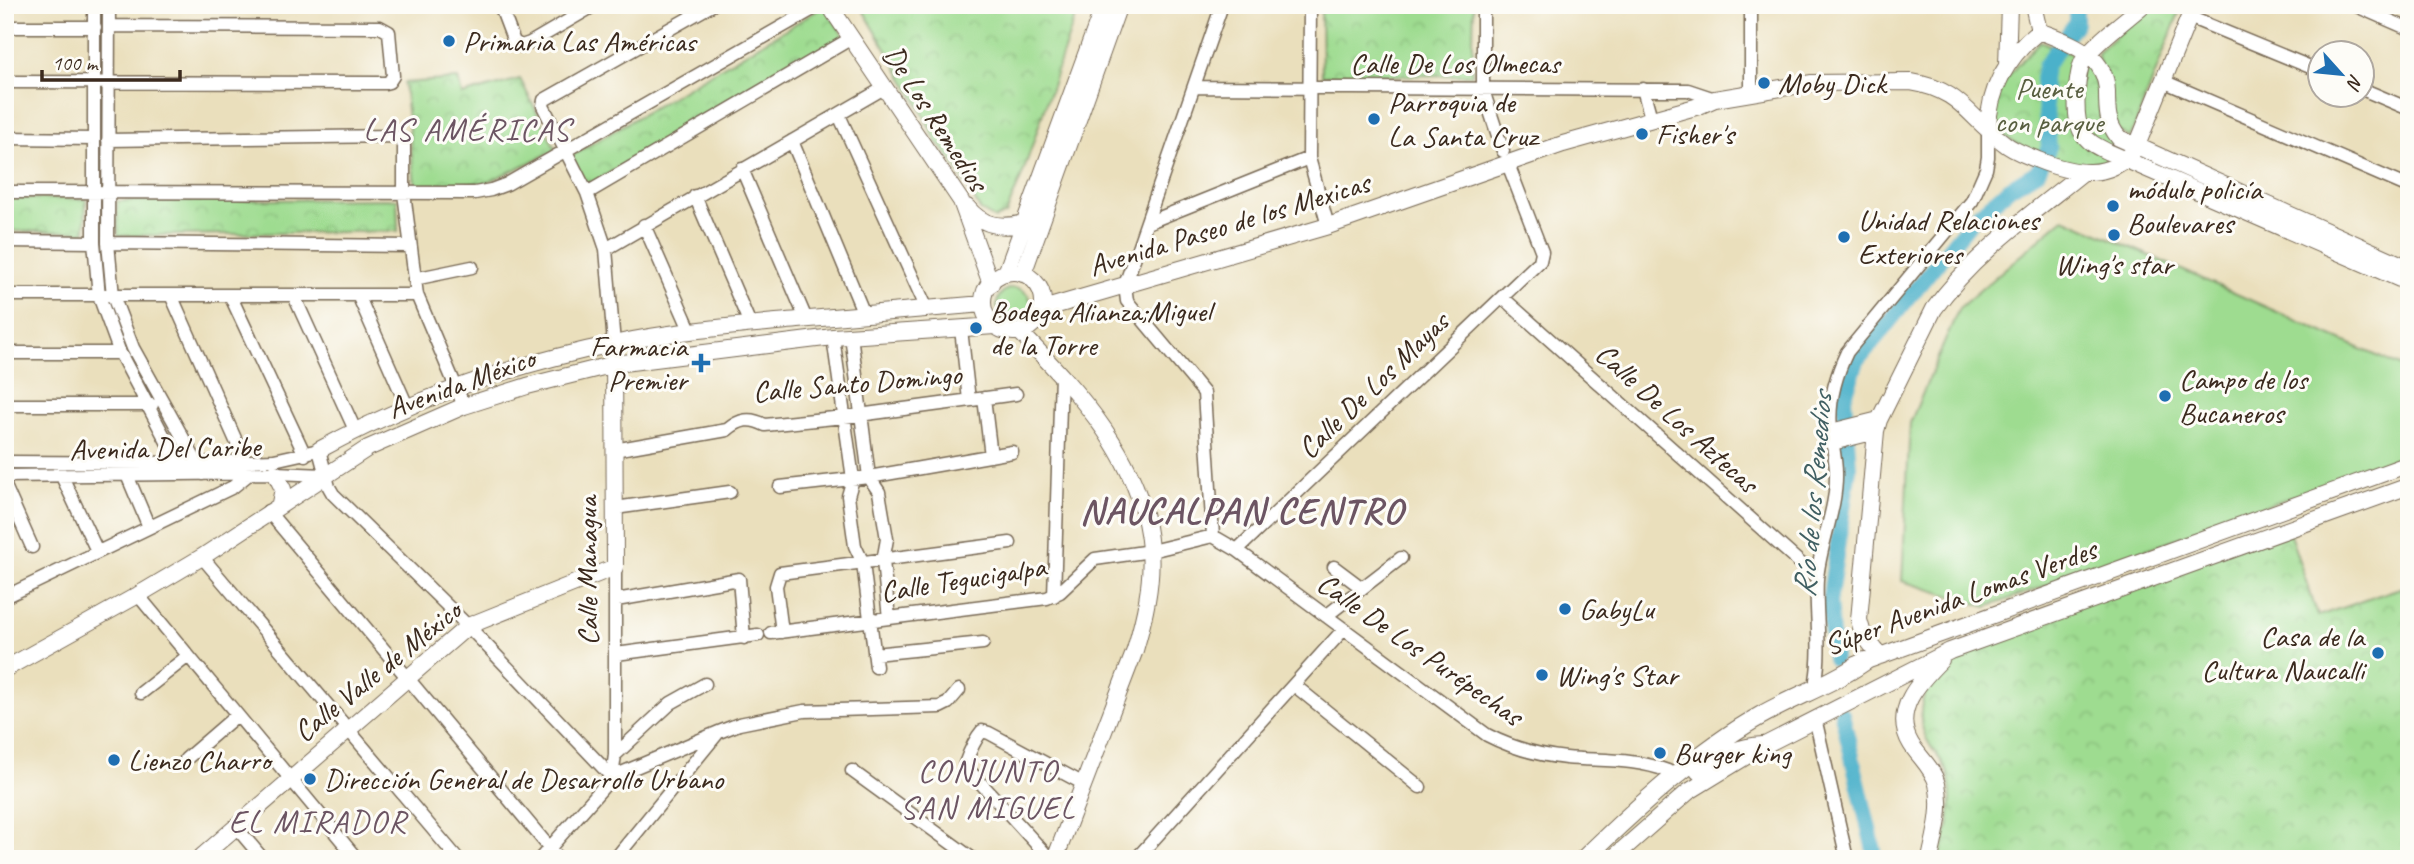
<svg xmlns="http://www.w3.org/2000/svg" width="2414" height="864" font-family="Caveat,sans-serif">
  <defs>
    <pattern id="park-crowns" width="20" height="18" patternUnits="userSpaceOnUse" patternTransform="scale(1.75)"><rect width="20" height="18" fill="#9edc90"/><path d="M2 6a3 3 0 1 1 6 0M12 15a3 3 0 1 1 6 0" fill="none" stroke="#89bd7c"/></pattern>
  </defs>
  <rect width="100%" height="100%" fill="#fdfcf7"/>
  <filter id="ink" filterUnits="userSpaceOnUse"><feTurbulence type="fractalNoise" baseFrequency=".0143" numOctaves="2"/><feDisplacementMap in="SourceGraphic" scale="14" xChannelSelector="R" yChannelSelector="G"/><feConvolveMatrix kernelMatrix="1 2 1 2 8 2 1 2 1" color-interpolation-filters="sRGB"/></filter>
  <filter id="wash" filterUnits="userSpaceOnUse"><feTurbulence type="fractalNoise" baseFrequency=".00686" numOctaves="4" result="noise"/><feDisplacementMap in="SourceGraphic" scale="28" xChannelSelector="R" yChannelSelector="G"/><feGaussianBlur stdDeviation="1.57" result="paint"/><feColorMatrix in="noise" values="0 0 0 0 0 0 0 0 0 0 0 0 0 0 0 0 0 1.4 0 .05"/><feComposite in="paint" operator="in"/></filter>
  <g filter="url(#wash)">
    <rect width="100%" height="100%" fill="#eadfbc"/>
    <!-- green -->
    <path fill="#9edc90" stroke="#6c8357" stroke-width="2" d="M2064,218L2409,370V454L1987,607L1902,581L1910,423L1959,308Z
      M997 305a17 17 0 1 1 34 0a17 17 0 1 1-34 0Z"/>
    <!-- park -->
    <path fill="url(#park-crowns)" stroke="#6c8357" stroke-width="2" d="M860,5H1079L1023,173L1006,214L995,219L981,211L951,159L936,141L916,100Z
      M1321,5H1474L1472,75L1322,76Z
      M2150,5H2182L2130,138L2117,130L2097,53Z
      M825,6L845,38L583,188L568,158Z
      M2040,41L2077,56L2089,66L2097,88L2102,128L2116,149L2106,164L2068,168L2039,156L1998,133C1995,125 1992,118 1992,111C1995,86 2023,58 2040,41Z
      M458,79L462,95L520,79L556,150L486,183L415,185L404,83Z
      M5,198L86,199L85,232L5,231Z
      M397,199L398,231L118,236L117,201Z
      M2288,529L2318,616L2409,585V859H1939C1948,831 1954,808 1949,778C1948,767 1936,755 1930,745C1908,710 1929,682 1950,651Z"/>
    <g fill="none" stroke-linecap="round" stroke-linejoin="round">
      <!-- river -->
      <path stroke="#4bb1ca" stroke-width="16" d="M1834,658L1829,602L1849,468L1844,398L1857,361L1973,219L2010,188L2038,171L2049,147L2043,79L2045,66L2076,23V5
        M1842,714L1876,859"/>
    </g>
  </g>
  <g filter="url(#ink)">
    <g fill="none" stroke-linecap="round" stroke-linejoin="round">
      <defs>
        <path id="minor" d="M94,5V242L99,296L120,353L184,474
          M109,5L108,243L113,296L133,348L203,474
          M500,5L514,42L521,46L530,43L595,5
          M1310,5L1309,158L1328,226
          M1483,5V90L1503,151
          M2354,5L2409,29
          M2189,17L2320,71
          M5,27H95
          M2163,81L2409,187
          M5,82L385,83L389,82L393,76L389,32L380,27L109,26
          M1194,87L1688,90L1715,99
          M1643,89L1651,118
          M2362,89L2409,109
          M1751,93V5
          M839,115L927,309
          M5,138L94,139
          M108,140L393,136L400,138L404,146V193L417,295L464,406
          M792,141L864,314
          M742,169L806,319
          M5,192L475,193L491,190L507,184L820,5
          M587,193L850,39
          M695,196L750,324
          M1147,223L1309,158
          M644,225L691,332
          M5,241L94,242
          M108,243L410,246
          M606,249L884,88
          M414,279L472,267
          M5,295H417
          M171,295L245,461
          M230,295L305,455
          M358,295L407,406
          M294,296L355,430
          M1503,298L1817,578
          M961,329L969,400
          M851,335L869,477L879,492L887,539L883,561L889,618
          M833,337L853,479L848,496L855,546L863,563L876,667
          M614,344L606,249L587,193L543,106L544,100L712,5
          M5,353H120
          M984,398L991,456
          M5,405H152
          M614,450L727,430C740,419 750,417 765,425L844,417L1016,394
          M5,462L196,463L274,460L319,450L329,487L333,494L468,626L612,777
          M59,470L97,551
          M127,475L149,527
          M5,476L275,473L325,475
          M5,486L32,547
          M780,487L869,477L1012,452
          M615,508L730,492
          M268,511L559,859
          M1213,536L1204,393L1127,301L1125,285L1222,5
          M1237,550L1540,261L1542,252L1508,164
          M202,557L458,859
          M1334,567L1362,588
          M138,595L357,859
          M1054,596L1061,375
          M5,597L233,487L249,474
          M616,600L739,579L744,638
          M1326,616L1401,558
          M782,632L776,586L780,573L1010,543
          M771,633L1047,598L1060,592L1095,559L1151,551L1213,536L1237,550L1487,735C1512,748 1538,755 1566,758C1601,761 1635,758 1668,771
          M616,654L758,635
          M874,654L983,643
          M1816,680C1822,646 1815,613 1817,579C1820,543 1837,509 1836,473C1836,459 1832,444 1831,430C1828,402 1835,377 1847,352L1972,201L1986,169L1988,157V128
          M1294,685L1420,787
          M141,693L188,656
          M1815,718L1847,859
          M615,755L671,703L705,684
          M186,759L237,715
          M852,771L973,859
          M612,777L615,755V567
          M236,827L263,859
          M540,859L612,777L719,732L739,724L804,711L940,707L948,703L959,690
          M615,859L717,734
          M1050,859L968,769L965,764C969,753 974,740 982,731L989,733L1084,784
          M1136,859L1344,629"/>
        <path id="major" d="M829,5L961,201L991,284
          M2033,5L2039,31
          M2143,5C2126,20 2099,39 2085,57C2076,70 2073,118 2082,132C2088,143 2098,147 2108,152L2409,283
          M2039,31C2069,43 2106,53 2107,92C2107,110 2107,124 2119,138L2409,268
          M2007,65L2009,5
          M1988,128C1989,87 2008,56 2039,31
          M967,207C982,226 1001,229 1024,223
          M983 302a30 30 0 1 1 60 0a30 30 0 1 1-60 0Z
          M1006,273L1104,5
          M1023,274L1119,5
          M1043,309L1328,226L1563,144L1699,106L1715,99L1812,83L1911,82C1961,90 1967,116 2004,143C2013,151 2027,155 2038,160C2073,174 2110,182 2136,148L2194,5
          M1020,332C1079,393 1143,460 1150,549C1153,583 1144,619 1135,650L1055,859
          M1831,432L1879,420
          M1832,442L1876,431
          M319,450C411,400 510,365 613,344C673,331 736,326 798,320C860,315 921,309 983,304
          M275,473L283,489L280,503
          M1880,656L1863,634L1859,620L1876,431L1879,420L1934,309C1973,255 2030,215 2082,173
          M1855,665L2409,464
          M5,669L138,595L202,557L368,448L464,406L527,386L615,364L833,337L995,326
          M199,859L468,626L615,567L614,344
          M1612,859L1688,792L1763,746L1950,651L2409,486
          M1930,859C1935,835 1943,809 1937,784C1933,768 1919,757 1911,744C1891,711 1919,682 1941,660"/>
        <path id="highway" d="M1699,771C1718,757 1738,747 1763,746
          M1584,859C1634,810 1699,750 1760,716C1795,696 1832,684 1865,661"/>
      </defs>
      <!-- minor casing -->
      <use href="#minor" stroke="#786955" stroke-width="15"/>
      <!-- major casing -->
      <use href="#major" stroke="#786955" stroke-width="18"/>
      <!-- highway casing -->
      <use href="#highway" stroke="#786955" stroke-width="20"/>
      <!-- minor -->
      <use href="#minor" stroke="#fff" stroke-width="12"/>
      <!-- major -->
      <use href="#major" stroke="#fff" stroke-width="16"/>
      <!-- highway -->
      <use href="#highway" stroke="#fff" stroke-width="18"/>
    </g>
  </g>
  <!-- markers -->
  <g fill="#1f6fb2" stroke="#fdfcf7" stroke-width="2.5">
    <circle cx="449" cy="41" r="7"/>
    <circle cx="1764" cy="83" r="7"/>
    <circle cx="1374" cy="119" r="7"/>
    <circle cx="1642" cy="134" r="7"/>
    <circle cx="2113" cy="206" r="7"/>
    <circle cx="2114" cy="235" r="7"/>
    <circle cx="1844" cy="237" r="7"/>
    <circle cx="976" cy="328" r="7"/>
    <path d="M697.5 352.5h7v7h7v7h-7v7h-7v-7h-7v-7h7z"/>
    <circle cx="2165" cy="396" r="7"/>
    <circle cx="1565" cy="609" r="7"/>
    <circle cx="2378" cy="653" r="7"/>
    <circle cx="1542" cy="675" r="7"/>
    <circle cx="1660" cy="753" r="7"/>
    <circle cx="114" cy="760" r="7"/>
    <circle cx="310" cy="779" r="7"/>
  </g>
  <g text-anchor="middle" stroke-width="6" stroke-linejoin="round" paint-order="stroke">
    <!-- poi labels -->
    <g font-size="30" fill="#3b2a1e" stroke="#fdfcf7" text-anchor="start">
      <text x="463" y="51">Primaria Las Américas</text>
      <text x="1778" y="93">Moby Dick</text>
      <text x="1388" y="112">Parroquia de<tspan x="1388" dy="34">La Santa Cruz</tspan></text>
      <text x="1656" y="144">Fisher's</text>
      <text x="2127" y="199">módulo policía<tspan x="2127" dy="34">Boulevares</tspan></text>
      <text x="1858" y="230">Unidad Relaciones<tspan x="1858" dy="34">Exteriores</tspan></text>
      <text x="2114" y="274" text-anchor="middle">Wing's star</text>
      <text x="990" y="321">Bodega Alianza;Miguel<tspan x="990" dy="34">de la Torre</tspan></text>
      <text x="687" y="356" text-anchor="end">Farmacia<tspan x="687" dy="34">Premier</tspan></text>
      <text x="2179" y="389">Campo de los<tspan x="2179" dy="34">Bucaneros</tspan></text>
      <text x="1579" y="619">GabyLu</text>
      <text x="2364" y="646" text-anchor="end">Casa de la<tspan x="2364" dy="34">Cultura Naucalli</tspan></text>
      <text x="1556" y="685">Wing's Star</text>
      <text x="1674" y="763">Burger king</text>
      <text x="128" y="770">Lienzo Charro</text>
      <text x="324" y="789">Dirección General de Desarrollo Urbano</text>
    </g>
    <!-- street labels -->
    <g font-size="30" fill="#3b2a1e" stroke="#fdfcf7">
      <text x="1455" y="73">Calle De Los Olmecas</text>
      <text transform="translate(936 118) rotate(57)" y="10">De Los Remedios</text>
      <text transform="translate(1229 224) rotate(-17)" y="10">Avenida Paseo de los Mexicas</text>
      <text transform="translate(461 383) rotate(-20)" y="10">Avenida México</text>
      <text transform="translate(857 383) rotate(-5)" y="10">Calle Santo Domingo</text>
      <text transform="translate(1373 385) rotate(-44)" y="10">Calle De Los Mayas</text>
      <text transform="translate(1677 418) rotate(42)" y="10">Calle De Los Aztecas</text>
      <text transform="translate(165 448) rotate(-1)" y="10">Avenida Del Caribe</text>
      <text transform="translate(587 571) rotate(-90)" y="10">Calle Managua</text>
      <text transform="translate(963 579) rotate(-9)" y="10">Calle Tegucigalpa</text>
      <text transform="translate(1960 597) rotate(-20)" y="10">Súper Avenida Lomas Verdes</text>
      <text transform="translate(1420 649) rotate(35)" y="10">Calle De Los Purépechas</text>
      <text transform="translate(377 671) rotate(-39)" y="10">Calle Valle de México</text>
    </g>
    <!-- park labels -->
    <g font-size="30" fill="#595f40" stroke="#fdfcf7">
      <text x="2049" y="98">Puente<tspan x="2049" dy="34">con parque</tspan></text>
    </g>
    <!-- neighbourhood labels -->
    <g font-size="32" letter-spacing="2" fill="#6c5563" stroke="#fdfcf7">
      <text x="467" y="140">LAS AMÉRICAS</text>
      <text x="988" y="781">CONJUNTO<tspan x="988" dy="37">SAN MIGUEL</tspan></text>
      <text x="318" y="832">EL MIRADOR</text>
    </g>
    <!-- water labels -->
    <g font-size="32" font-style="italic" fill="#416063" stroke="#fdfcf7">
      <text transform="translate(1812 495) rotate(-85)" y="11">Río de los Remedios</text>
    </g>
    <!-- district labels -->
    <g font-size="37" font-weight="bold" letter-spacing="2" fill="#6c5563" stroke="#fdfcf7">
      <text x="1242" y="523">NAUCALPAN CENTRO</text>
    </g>
  </g>
  <!-- margin -->
  <rect width="2414" height="864" fill="none" stroke="#fdfcf7" stroke-width="28"/>
  <!-- north arrow -->
  <g transform="translate(2341 74) rotate(117)"><circle r="33" fill="#fdfcf7" stroke="#afa8a0" stroke-width="2"/>
  <path d="M0-5L12 26L0 18L-12 26Z" fill="#1f6fb2"/>
  <text y="-10" font-size="19" font-weight="bold" text-anchor="middle" fill="#3b2a1e">N</text>
  </g>
  <!-- scale -->
  <path d="M42 70v10h138v-10" fill="none" stroke="#3b2a1e" stroke-width="3.5"/>
  <text x="52" y="70" font-size="21" fill="#3b2a1e" stroke="#fdfcf7" stroke-width="5" paint-order="stroke">100 m</text>
</svg>
